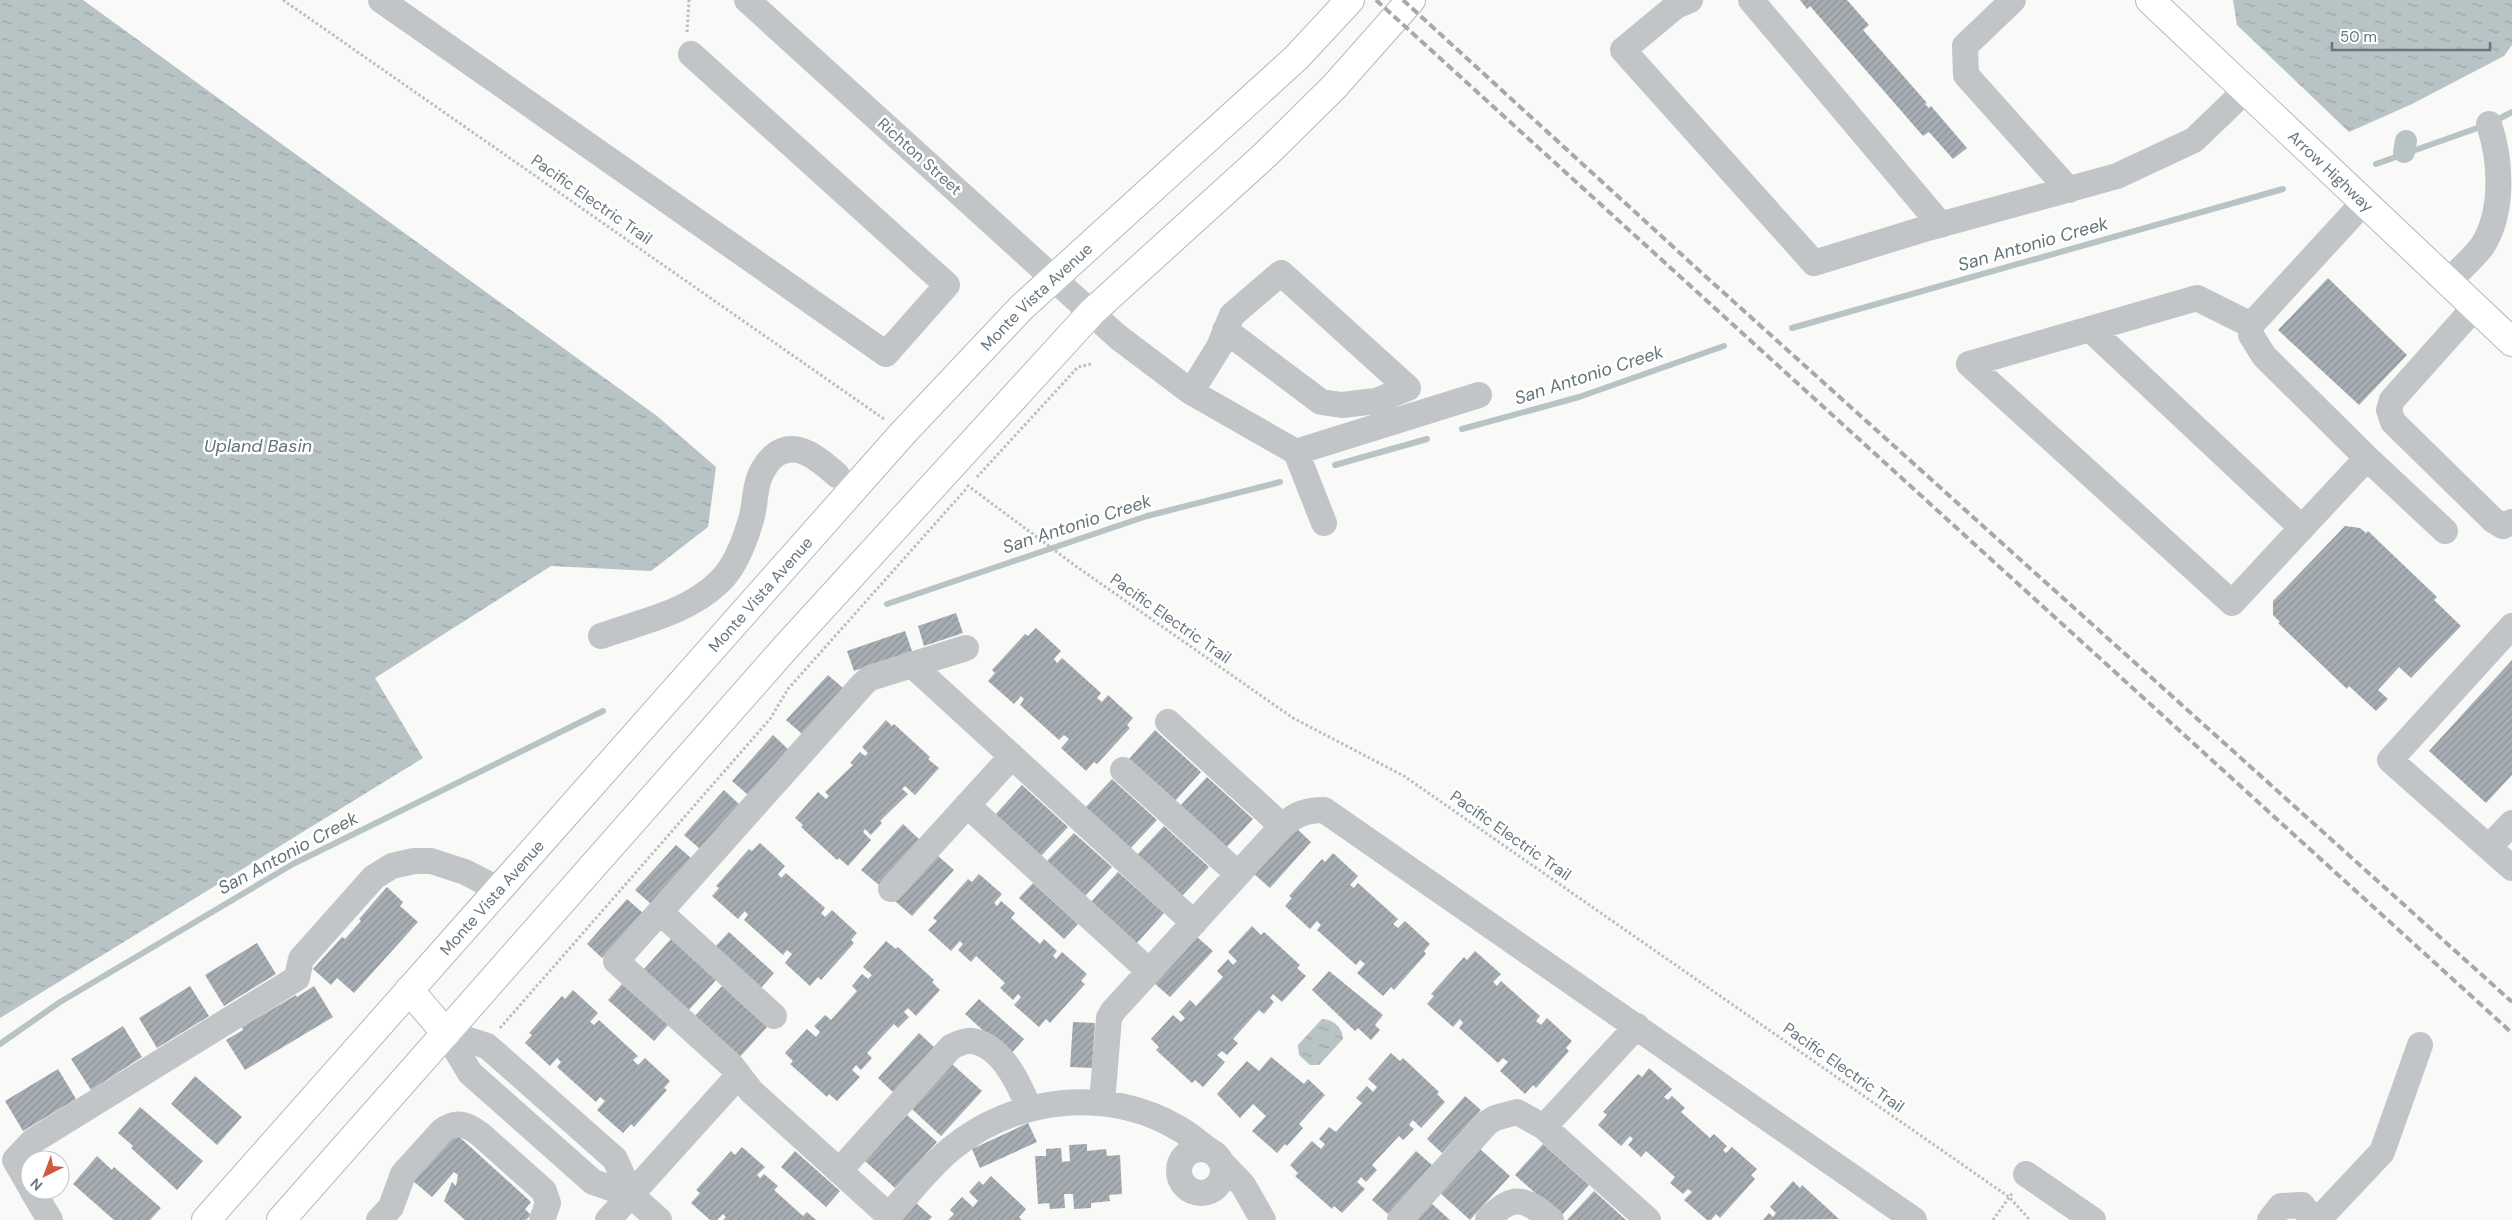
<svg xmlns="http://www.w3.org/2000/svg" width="2512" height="1220" font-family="'DM Sans',sans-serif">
  <defs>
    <pattern id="water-ripples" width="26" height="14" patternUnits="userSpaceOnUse" patternTransform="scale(1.25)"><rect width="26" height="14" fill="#b8c3c6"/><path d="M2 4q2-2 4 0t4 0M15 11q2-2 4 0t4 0" fill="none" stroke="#99a3a6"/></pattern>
    <pattern id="building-hatch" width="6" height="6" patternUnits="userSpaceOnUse" patternTransform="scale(1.25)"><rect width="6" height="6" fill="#a7aeb3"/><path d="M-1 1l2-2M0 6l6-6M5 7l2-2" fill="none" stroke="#8c9297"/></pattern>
  </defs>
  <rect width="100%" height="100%" fill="#f9f9f7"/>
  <!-- water -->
  <path fill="url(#water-ripples)" d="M0,0H83L657,416L716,467L708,527L651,571L551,566L375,678L423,758L0,1018Z
    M2233,0H2512V45L2504,56L2412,104L2349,132L2237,25Z
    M1322,1019C1333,1019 1343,1028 1343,1039L1319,1065H1310L1299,1055L1298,1045Z"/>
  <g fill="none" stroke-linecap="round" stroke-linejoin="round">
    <!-- stream -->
    <path stroke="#b8c3c6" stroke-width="6" d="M2493,122L2512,112
      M2376,164L2483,126
      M1792,328L2283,189
      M1462,429L1579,397L1724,346
      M1335,465L1427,439
      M887,604L1147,516L1280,482
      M0,1044L60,1002L293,864L603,711"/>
    <!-- canal -->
    <path stroke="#b8c3c6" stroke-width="22" d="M2404,152L2406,141"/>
  </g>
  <!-- building -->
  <path fill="url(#building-hatch)" d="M1800,0H1847L1869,25L1863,30L1927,103L1925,104L1929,108L1931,106L1967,148L1953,159L1929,132L1923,136L1810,6L1807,9Z
    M2328,278L2407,355L2359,405L2278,330Z
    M2345,526L2360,528L2366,533L2368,531L2437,597L2434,600L2461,626L2411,678L2399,667L2378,690L2388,699L2376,711L2349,686L2347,689L2278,623L2280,622L2273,615V601Z
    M956,613L963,633L924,646L918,626Z
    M1036,628L1061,651L1054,659L1057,663L1062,658L1101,693L1097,698L1102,702L1108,695L1133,718L1127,725L1130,728L1097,764L1094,762L1086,771L1061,748L1069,739L1064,735L1059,740L1020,705L1024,699L1021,696L1014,704L988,681L995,673L992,670L1025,634L1028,636Z
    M905,631L912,651L854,671L847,651Z
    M2512,660V775L2486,803L2429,751Z
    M828,675L843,688L802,734L786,720Z
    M886,720L892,726L894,724L930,757L928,759L939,768L915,795L905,786L902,789L908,794L880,821L882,823L871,835L865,829L863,832L871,840L848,866L839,858L837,860L801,827L803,825L795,818L818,792L826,799L829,796L825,792L853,765L850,763L860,752L865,756L868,753L862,747Z
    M1155,730L1201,772L1174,802L1128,760Z
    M773,735L789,750L748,795L732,781Z
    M1207,777L1253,819L1225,849L1179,807Z
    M1112,779L1157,820L1129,850L1084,809Z
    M1022,785L1068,827L1040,857L995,815Z
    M724,790L740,805L700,849L684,835Z
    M903,824L920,840L879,885L861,870Z
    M1164,826L1209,867L1181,897L1136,856Z
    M1296,828L1311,842L1270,888L1254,874Z
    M1074,833L1112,867L1084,897L1046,862Z
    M760,843L785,866L778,874L781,878L786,873L825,908L821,913L825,917L832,910L857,933L851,940L854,943L821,980L818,977L810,986L785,963L792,954L787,950L783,955L744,920L748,915L745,911L738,919L712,896L719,888L716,886L749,849L752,851Z
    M676,845L691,858L651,904L635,890Z
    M1333,853L1358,876L1350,885L1354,888L1358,883L1398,919L1393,924L1398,928L1405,921L1430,944L1424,951L1426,954L1394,990L1391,987L1383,996L1357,973L1365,964L1360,960L1356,965L1317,930L1321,925L1317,921L1310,929L1285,906L1292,898L1289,896L1322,859L1325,862Z
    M937,855L954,870L912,916L895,901Z
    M1118,872L1164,913L1135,945L1090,903Z
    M979,874L1002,894L994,903L997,906L1001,901L1015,913L1011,918L1040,944L1044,939L1057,951L1053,956L1056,959L1062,952L1087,974L1081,981L1085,984L1050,1023L1046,1019L1039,1027L1014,1005L1021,997L1018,994L1013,1000L1000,988L1005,983L976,956L971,962L958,950L963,944L960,941L951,951L928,930L937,921L933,918L968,879L972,882Z
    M1033,883L1078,924L1064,939L1019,898Z
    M387,887L403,902L400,906L418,922L354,993L337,978L331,985L313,969L342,937L345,939L361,921L359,919Z
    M627,899L643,913L602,958L587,944Z
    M1252,926L1261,935L1264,932L1300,965L1297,968L1306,976L1282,1002L1273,994L1270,998L1274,1002L1264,1014L1259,1010L1233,1039L1238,1043L1227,1055L1222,1051L1217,1055L1225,1062L1203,1087L1195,1080L1192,1083L1156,1050L1159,1047L1151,1039L1173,1015L1181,1022L1185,1018L1179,1012L1190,1000L1196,1006L1223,977L1217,971L1228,959L1233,965L1237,961L1228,952Z
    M729,932L774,973L760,989L714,948Z
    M1197,937L1213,951L1170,997L1154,983Z
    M671,939L716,980L688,1011L643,970Z
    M886,941L896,949L898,947L934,980L932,982L940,990L916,1016L908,1008L904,1012L909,1017L898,1028L894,1024L867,1053L872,1058L861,1070L856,1065L852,1070L860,1077L837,1101L829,1094L827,1097L790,1064L793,1061L785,1053L807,1029L816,1037L820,1032L814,1026L825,1015L831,1020L857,991L852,986L862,974L868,979L872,975L863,967Z
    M257,943L276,974L224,1006L205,975Z
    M1475,951L1501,974L1493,982L1497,986L1501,981L1540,1016L1536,1021L1541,1025L1547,1018L1572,1041L1566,1048L1569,1051L1536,1088L1533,1085L1525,1094L1500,1071L1508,1062L1503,1058L1498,1063L1459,1028L1463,1023L1460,1019L1453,1027L1427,1004L1434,996L1431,994L1464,957L1467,960Z
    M1329,971L1383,1015L1375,1025L1380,1030L1371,1040L1358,1028L1355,1031L1312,990Z
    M622,984L668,1025L654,1041L608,1000Z
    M190,986L209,1016L157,1048L139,1018Z
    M314,986L333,1017L245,1070L226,1040L243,1030L242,1027L296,995L297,997Z
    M722,986L767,1027L739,1058L694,1017Z
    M573,990L598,1013L590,1022L594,1025L599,1020L638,1056L633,1060L638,1065L645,1058L670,1081L664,1088L667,1090L634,1127L631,1124L623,1133L597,1110L605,1101L600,1097L596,1102L557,1067L561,1062L557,1058L550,1066L525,1043L532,1035L529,1033L562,996L565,999Z
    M979,999L1024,1039L1010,1055L965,1014Z
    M1073,1022L1095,1023L1092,1068L1070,1067Z
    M123,1026L142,1057L91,1090L71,1059Z
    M919,1033L934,1047L893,1092L878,1078Z
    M1391,1053L1400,1061L1403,1058L1439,1092L1437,1094L1445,1102L1421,1128L1413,1120L1409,1125L1414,1129L1403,1140L1399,1136L1372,1165L1377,1170L1366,1182L1361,1177L1357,1182L1365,1189L1342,1213L1334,1206L1332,1209L1295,1176L1298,1173L1290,1165L1312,1141L1321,1149L1325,1144L1319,1139L1329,1127L1336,1132L1362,1103L1356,1098L1367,1086L1373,1092L1377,1087L1368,1079Z
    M1271,1057L1304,1084L1308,1079L1325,1095L1299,1124L1303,1128L1287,1146L1285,1144L1277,1153L1252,1131L1266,1116L1253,1104L1240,1118L1217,1094L1247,1061L1259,1071Z
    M952,1064L982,1091L941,1136L912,1109Z
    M1649,1068L1672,1089L1664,1097L1668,1100L1672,1096L1685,1108L1681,1112L1710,1138L1714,1134L1727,1146L1723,1150L1726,1153L1732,1147L1757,1169L1751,1175L1755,1179L1720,1218L1716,1214L1711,1220H1707L1684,1200L1692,1192L1688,1189L1683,1194L1670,1183L1675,1177L1646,1151L1641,1157L1628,1145L1633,1139L1630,1136L1621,1146L1598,1125L1607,1115L1603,1112L1638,1074L1642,1077Z
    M58,1069L76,1099L23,1131L5,1101Z
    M195,1076L242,1117L217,1145L171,1104Z
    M1465,1096L1481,1110L1442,1153L1427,1139Z
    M140,1107L203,1161L177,1190L131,1148L133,1146L118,1133Z
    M907,1115L937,1142L895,1188L865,1161Z
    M1028,1123L1037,1142L980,1168L972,1149Z
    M454,1132L531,1202L525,1209L531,1215L526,1220H465L444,1201L452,1182L456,1186L458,1175L454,1172L432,1197L412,1180Z
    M1087,1144V1151L1106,1149L1107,1156L1120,1155L1122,1194L1109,1195L1110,1201L1091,1203V1208L1074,1209L1073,1194H1064L1065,1208L1050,1209L1049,1203L1038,1204L1035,1156H1046V1149L1061,1148L1062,1162L1070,1161L1069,1145Z
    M1543,1144L1589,1185L1561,1216L1515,1175Z
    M742,1147L765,1167L757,1175L760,1178L764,1174L778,1186L774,1190L803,1216L807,1212L816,1220H723L726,1217L723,1214L717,1220H710L691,1203L700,1193L696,1190L731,1151L735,1155Z
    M1480,1149L1510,1176L1470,1220L1440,1193Z
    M795,1151L840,1191L826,1207L781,1167Z
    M1416,1151L1432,1165L1388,1214L1372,1200Z
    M97,1156L112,1170L114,1167L161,1208L150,1220H114L73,1184Z
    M991,1176L1026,1209L1019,1217L1022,1220H948L954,1214L950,1210L962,1197L973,1207L978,1201L969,1192L979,1181L983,1185Z
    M1793,1181L1800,1188L1802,1185L1839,1219L1763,1220L1769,1213L1773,1217L1776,1213L1770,1207Z
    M1594,1191L1626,1220H1567Z
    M916,1203L932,1217L929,1220H901Z
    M1431,1203L1450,1220H1416Z"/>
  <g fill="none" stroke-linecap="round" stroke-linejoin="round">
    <defs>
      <g id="major">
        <path id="s1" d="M2150,0L2512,342"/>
        <path d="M409,990L446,1033"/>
        <path id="s2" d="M206,1220L903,433L1021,308L1296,58L1350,0"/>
        <path d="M281,1220L786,647L1092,312L1265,155L1334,87L1411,0"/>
      </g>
    </defs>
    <!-- major casing -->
    <use href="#major" stroke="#b5b9bc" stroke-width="30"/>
    <!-- path -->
    <path stroke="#bbbec0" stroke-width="3" stroke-dasharray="2.5 2.5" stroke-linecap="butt" d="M283,0L884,419
      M687,32L689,0
      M977,477L1078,367L1091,364
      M967,485L1077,567L1293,718L1404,776L2009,1197L2030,1220
      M500,1028L770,719L788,689L966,489
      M1993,1220L2013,1192"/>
    <!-- minor -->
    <path stroke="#c1c5c8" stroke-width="26" d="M381,0L886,354L947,285L691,54
      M747,0L1118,337L1191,392L1296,452L1324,523
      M1690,0L1676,6L1623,50L1814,263L1921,230L2117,176L2194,140L2246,90
      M1751,0L1941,225
      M2013,0L1965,46L1966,75L2069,190
      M2364,202L2251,325V335L2264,356L2367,458L2445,531
      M2448,282C2459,270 2474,258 2483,245C2504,211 2501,160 2489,124
      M2475,307L2392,400L2389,410L2393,422L2493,520L2503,526L2512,522
      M2251,325L2197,298L1969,364L2232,603L2367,458
      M2090,329L2302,528
      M1191,392L1219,347L1232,315L1281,273L1408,388L1376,401L1342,405L1321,402L1225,330
      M1296,452L1479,395
      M2512,626L2390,760L2512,868
      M601,636C640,622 687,613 718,583C734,569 744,543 750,523C755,510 754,495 758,482C760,473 767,462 774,456C796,438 820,460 837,475
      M966,648L870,678L863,684L616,961L731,1065L751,1091L889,1216C909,1193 928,1168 951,1149C1014,1097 1107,1086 1178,1128C1189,1134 1199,1143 1209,1150
      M911,664L1194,923
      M1168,722L1282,826
      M1123,770L1238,874
      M967,805L1149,971
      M2489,847L2512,823
      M891,889L1012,756
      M660,912L774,1016
      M446,1033L470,1073L593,1182L631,1195L659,1220
      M446,1033L487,1046L503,1060L615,1159L631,1195
      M1102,1103L1109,1018L1113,1011L1282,826C1296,814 1306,810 1324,810L1914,1220
      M1544,1127L1637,1026
      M1179 1171a22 22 0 1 1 44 0a22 22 0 1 1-44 0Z
      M1221,1162L1243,1185L1263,1220
      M839,1171L951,1047C957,1044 966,1040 973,1041C1003,1047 1019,1084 1029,1108
      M2026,1174L2093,1220
      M30,1186L15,1160L33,1141L297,978L301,959L374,877L392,866L414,861H431L465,872L498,889
      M32,1190L50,1220
      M379,1220L391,1207L403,1174L442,1131C457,1120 467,1124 481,1135L544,1191L548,1203L542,1220
      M608,1220L739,1075
      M1400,1220L1487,1123L1495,1118L1517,1112L1544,1127L1648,1220
      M1488,1220C1512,1193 1526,1198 1551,1220
      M2270,1220L2281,1206L2302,1205L2313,1220
      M2318,1220L2382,1152L2420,1045"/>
    <!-- major -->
    <use href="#major" stroke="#fff" stroke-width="28"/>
    <!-- rail -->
    <path stroke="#a3a9ae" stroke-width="4" stroke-dasharray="8 4" stroke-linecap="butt" d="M1376,0L2512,1033
      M1403,0L1704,275L2512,1002"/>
  </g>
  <g text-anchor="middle" stroke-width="5" stroke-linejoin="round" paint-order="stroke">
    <!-- street labels -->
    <g font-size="16" fill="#67767f" stroke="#fff">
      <text transform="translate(920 156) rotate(42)" y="6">Richton Street</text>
      <text dy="6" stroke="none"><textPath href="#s1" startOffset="249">Arrow Highway</textPath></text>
      <text transform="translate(592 199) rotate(35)" y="6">Pacific Electric Trail</text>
      <text dy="6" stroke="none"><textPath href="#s2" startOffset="1242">Monte Vista Avenue</textPath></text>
      <text dy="6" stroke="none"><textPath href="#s2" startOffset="836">Monte Vista Avenue</textPath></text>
      <text transform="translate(1171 618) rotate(35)" y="6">Pacific Electric Trail</text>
      <text transform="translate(1511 835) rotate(35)" y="6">Pacific Electric Trail</text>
      <text dy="6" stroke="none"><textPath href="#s2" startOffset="431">Monte Vista Avenue</textPath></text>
      <text transform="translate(1844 1067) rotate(35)" y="6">Pacific Electric Trail</text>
    </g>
    <!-- water labels -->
    <g font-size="18" font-style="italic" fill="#627478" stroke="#fff">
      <text transform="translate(2033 244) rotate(-16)" y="6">San Antonio Creek</text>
      <text transform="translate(1589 375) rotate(-18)" y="6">San Antonio Creek</text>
      <text x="258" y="452">Upland Basin</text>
      <text transform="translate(1077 524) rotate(-18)" y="6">San Antonio Creek</text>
      <text transform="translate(288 853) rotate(-28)" y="6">San Antonio Creek</text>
    </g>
  </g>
  <!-- north arrow -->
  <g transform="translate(45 1175) rotate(222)"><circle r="24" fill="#ffffff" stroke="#c2c8cc"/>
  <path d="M0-4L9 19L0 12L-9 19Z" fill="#d05941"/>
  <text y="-8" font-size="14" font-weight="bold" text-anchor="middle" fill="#67767f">N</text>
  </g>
  <!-- scale -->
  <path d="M2332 42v8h158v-8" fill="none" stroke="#67767f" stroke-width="2.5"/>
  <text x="2340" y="42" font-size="15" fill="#67767f" stroke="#ffffff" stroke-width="4" paint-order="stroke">50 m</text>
</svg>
